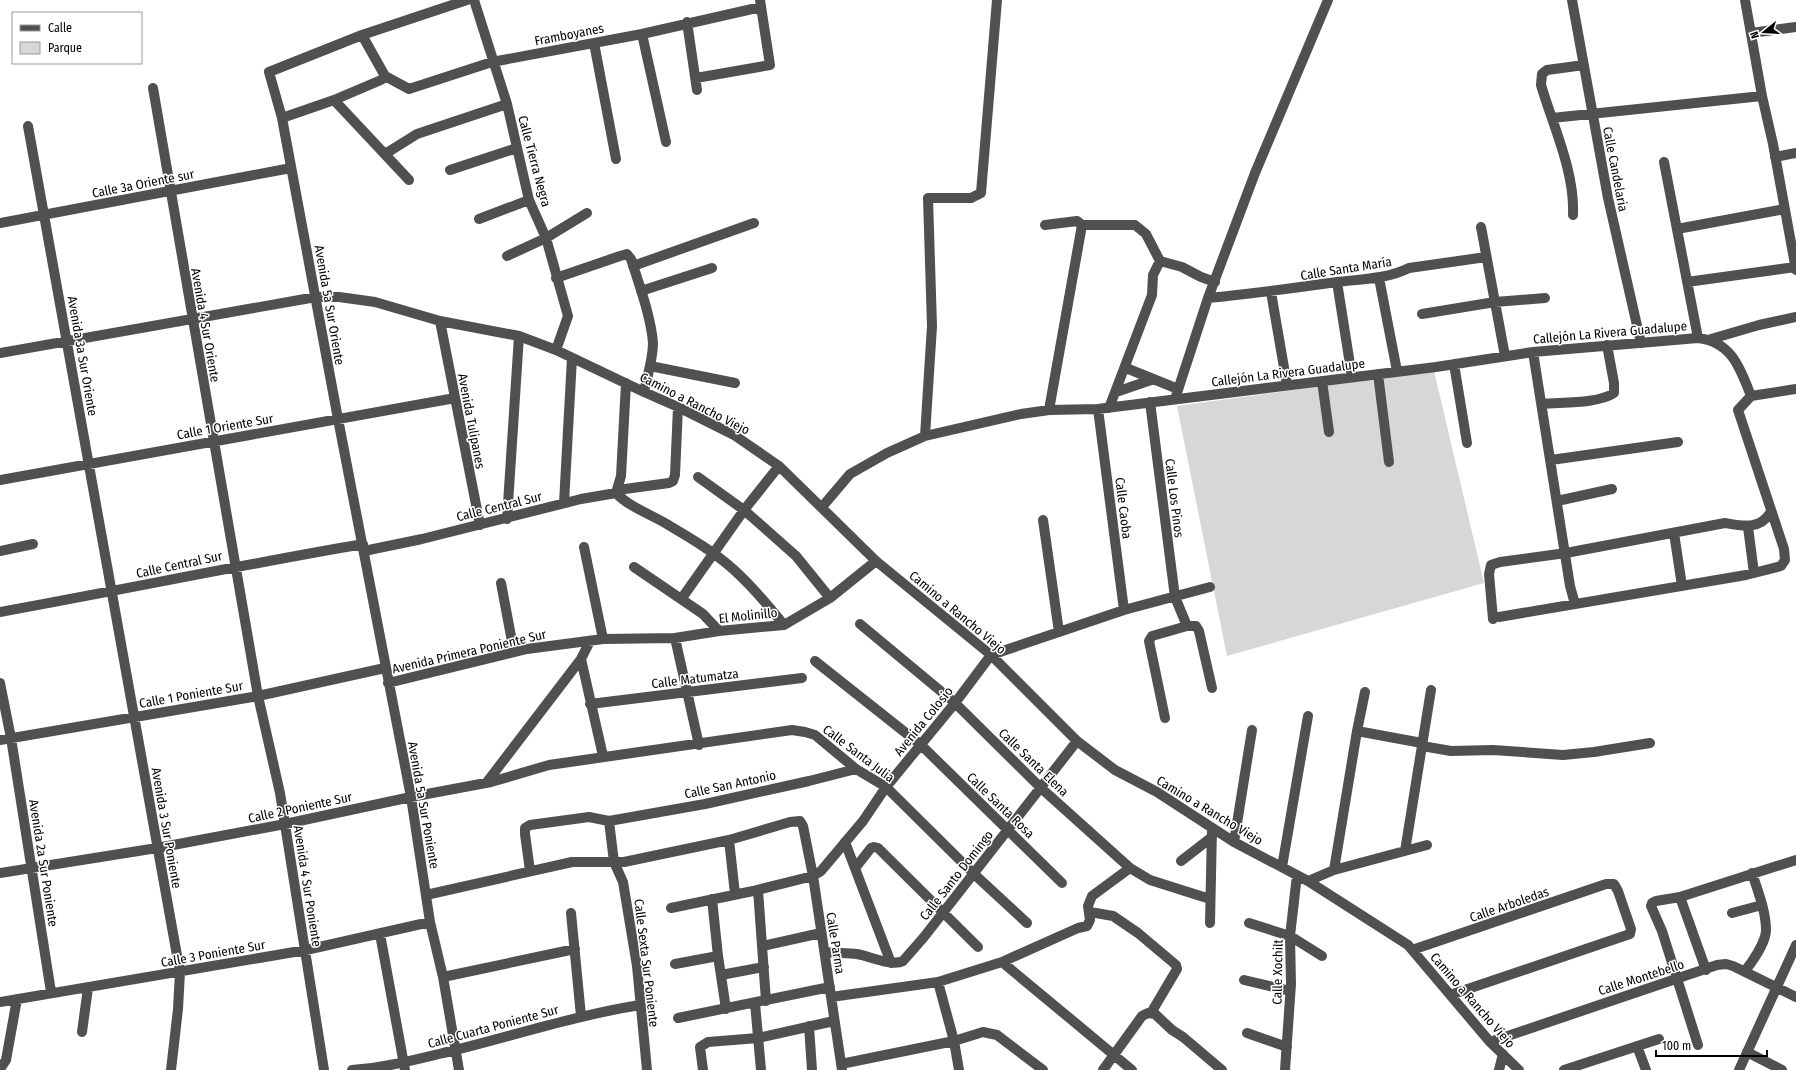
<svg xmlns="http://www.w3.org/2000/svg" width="1796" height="1070" font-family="'Fira Sans Condensed',sans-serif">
  <rect width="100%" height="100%" fill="#fff"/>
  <!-- green -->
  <path fill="#d7d7d7" d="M1434,371L1484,583L1227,656L1177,406Z"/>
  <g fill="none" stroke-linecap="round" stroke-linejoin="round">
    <!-- minor -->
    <path stroke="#505050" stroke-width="10" d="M474,0L507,104L529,200L546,238L568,316L556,350
      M1572,0L1608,198L1641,343
      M1745,0L1762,96L1773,144L1796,270
      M687,22L697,90
      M1751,33L1796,27
      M642,34L666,142
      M362,35L385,76L409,89L492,62L642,34L761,7
      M594,43L616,159
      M696,78L770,65L760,0
      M153,88L258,696L280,793L324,1070
      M334,100L409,180
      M282,118L334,100L381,80L385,76
      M1552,118L1762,96
      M28,126L180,972L178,1009L171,1070
      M385,154L417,134L507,104
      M1775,157L1796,153
      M1664,162L1698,338
      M450,170L517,148
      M1573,215C1575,172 1553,126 1541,85L1542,74L1547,70L1584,65
      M479,219L529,200
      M0,223L291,168
      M1045,225L1077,221L1082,225H1135L1146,234L1160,261L1182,267L1201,277L1215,282
      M1481,227L1505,356
      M1677,229L1785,209
      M507,256L546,238L587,213
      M633,266L754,223
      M556,278L620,256L627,254L631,259C639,284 651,317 653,343C653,359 647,377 644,392
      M1379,278L1397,371
      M1337,282L1352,377
      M1687,282L1795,267
      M641,291L712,268
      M1271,292L1287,385
      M1208,298C1252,294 1294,288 1337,282C1362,279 1387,279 1409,268L1486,257
      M1422,314L1495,302L1545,298
      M440,321L480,525
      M1711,339L1759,325L1796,317
      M1533,352L1570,586L1575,604
      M0,353L316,297H339L375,302L440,321L519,336L556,350L644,392L678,407L734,435L779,466L876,561L991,655L1077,741L1115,770L1157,792L1234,842L1308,881L1408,945L1490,1042L1519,1070
      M1454,364L1467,443
      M650,366L735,383
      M1126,368L1178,389
      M1378,374L1389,462
      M1322,381L1329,432
      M1116,392L1154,379
      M1751,396L1796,389
      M1175,399L1208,298L1255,173L1328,0
      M1150,402L1175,597L1187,626
      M1542,404C1561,402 1598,404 1614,393V383L1607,345
      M1109,408L1152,295L1153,275L1160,261
      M1098,409L1124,610
      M1049,410L1082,225
      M925,436L932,326L928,198H971L981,193L997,0
      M1551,460L1678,442
      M698,477L744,510L796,556L830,598
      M0,480L455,398
      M616,493C630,508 653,515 670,526C692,539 714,552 733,569C752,586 768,605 784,625
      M616,493L621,476L626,383
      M1557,501L1612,489
      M564,503L572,358
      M822,507L850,474L887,453L925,436L1021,414L1049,410L1098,409L1436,367L1533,352L1698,338C1732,342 1740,368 1751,396
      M507,519L519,336
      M1043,520L1059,632
      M1748,527L1754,573
      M1674,533L1682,586
      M584,547L603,639
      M0,551L33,544
      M364,551L422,539L581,499L616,493L625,489L669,483L673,481L675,475L678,407
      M634,567L703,614L719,631
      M501,583L514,652
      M682,598L744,510L779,466
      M0,612C121,590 241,565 363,544
      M1499,617L1746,575L1781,566L1785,560L1784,549L1738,410L1751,396
      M1493,619L1489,574L1491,565L1500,562L1566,553L1725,523C1742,526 1760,530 1770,513
      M860,624L955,703L1041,788L1130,868L1150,880L1210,899
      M675,638L699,745
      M590,641L581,659L603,756
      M815,661L921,745L1062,883
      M0,683L11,738L51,992
      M388,683L527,649L603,639L675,638L719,631L784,625L830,598L876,561
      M590,704L802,678
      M1165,718L1149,641L1152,636L1187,626H1196L1199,631L1212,688
      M1357,731L1422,743
      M0,740L258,696L385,668
      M1422,746L1451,751L1493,750L1563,755L1594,752L1650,743
      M487,782L581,659
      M609,821L614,862L623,882L637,966L647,1070
      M729,840L735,894
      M845,842L891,963
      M1234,842L1252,730
      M1405,851L1431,690
      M1181,861L1212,837
      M856,867L871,848L874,847L878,848L978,947
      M1282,867L1308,716
      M1334,870L1357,731L1365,692
      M530,871L525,834V828L530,825L589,817L609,821L705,804L809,781L856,769
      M0,873L157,848L285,824L411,797L491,782L549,765L792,730L805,732L815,735L856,769L886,787L974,874L1027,923
      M1308,881L1334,870L1427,845
      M758,890L766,1001
      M426,895L572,862H624L729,840L790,822L800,821L803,826L813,876L842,1070
      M1680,897L1706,970
      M712,899L718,956L726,1009
      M671,908L753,891L813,876L821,871L863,821L886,787L955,703L991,655L1124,610L1210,587
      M1090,912L1113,916L1138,933L1176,965L1177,969L1151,1013
      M571,913L581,1016
      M1732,913L1762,905
      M1210,923L1212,828
      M1249,923L1290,936L1322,956
      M380,934L405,1070
      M762,946L821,933
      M1412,950L1606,884H1614L1618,891L1631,929L1630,934L1450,995
      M825,952C835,953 846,953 857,954C869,956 892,967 903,961L924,937L1077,741
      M1002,962L1078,928L1087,926L1090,920L1088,906L1092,896L1130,868
      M675,964L718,956
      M1745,971C1752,962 1766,942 1766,930C1766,912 1758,891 1752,873
      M721,975L764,967
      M443,977L575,949
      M1244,980L1290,991
      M938,982L954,1041L959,1070
      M831,997L938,982L1002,962L1132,1070
      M0,1002L306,950L430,922
      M755,1003L761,1070
      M678,1018L830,987
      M809,1026L812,1070
      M82,1032L88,988
      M1247,1033L1287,1047
      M1490,1042L1717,965L1726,964L1733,966L1796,997
      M1698,1045L1662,931L1651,906L1652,903L1656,901L1680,897L1796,860
      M1637,1046L1646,1070
      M1747,1052L1782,1070
      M841,1064L954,1041L983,1032L997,1035L1043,1070
      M0,1069L6,1060L17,999
      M352,1070C382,1068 410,1061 439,1054C506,1038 572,1016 640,1005
      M459,1070L443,977L430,922L411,797L338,419L282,118L269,72L362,35L467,0
      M703,1070L700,1047L708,1042L758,1038L834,1021
      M1103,1070L1142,1016L1148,1013L1155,1014L1172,1030L1183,1037L1222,1070
      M1285,1070L1291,984L1290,936L1297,875
      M1499,1070L1503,1054
      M1564,1070L1659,1039
      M1739,1070L1796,945"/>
  </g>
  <g text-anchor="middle" stroke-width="3" stroke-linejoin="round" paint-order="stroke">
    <!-- street labels -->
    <g font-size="13" fill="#000" stroke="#fff">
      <text transform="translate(569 34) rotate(-11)" y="5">Framboyanes</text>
      <text transform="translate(535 161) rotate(75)" y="5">Calle Tierra Negra</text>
      <text transform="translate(1616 169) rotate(79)" y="5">Calle Candelaria</text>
      <text transform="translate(143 183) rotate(-11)" y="5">Calle 3a Oriente sur</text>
      <text transform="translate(1346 268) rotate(-9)" y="5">Calle Santa María</text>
      <text transform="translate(330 305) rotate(80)" y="5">Avenida 5a Sur Oriente</text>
      <text transform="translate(206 325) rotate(80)" y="5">Avenida 4 Sur Oriente</text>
      <text transform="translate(1610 332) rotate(-5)" y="5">Callejón La Rivera Guadalupe</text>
      <text transform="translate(83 356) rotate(80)" y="5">Avenida 3a Sur Oriente</text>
      <text transform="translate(1288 372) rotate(-7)" y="5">Callejón La Rivera Guadalupe</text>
      <text transform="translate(695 403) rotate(27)" y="5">Camino a Rancho Viejo</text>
      <text transform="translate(472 421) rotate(79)" y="5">Avenida Tulipanes</text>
      <text transform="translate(225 426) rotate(-10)" y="5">Calle 1 Oriente Sur</text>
      <text transform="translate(1175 498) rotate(83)" y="5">Calle Los Pinos</text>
      <text transform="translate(499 506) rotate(-14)" y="5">Calle Central Sur</text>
      <text transform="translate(1124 508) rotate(83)" y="5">Calle Caoba</text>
      <text transform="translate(179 564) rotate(-12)" y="5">Calle Central Sur</text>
      <text transform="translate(958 612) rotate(40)" y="5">Camino a Rancho Viejo</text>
      <text transform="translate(748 615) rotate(-6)" y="5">El Molinillo</text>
      <text transform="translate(469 651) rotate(-13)" y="5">Avenida Primera Poniente Sur</text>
      <text transform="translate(695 678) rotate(-7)" y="5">Calle Matumatza</text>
      <text transform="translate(191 694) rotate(-10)" y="5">Calle 1 Poniente Sur</text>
      <text transform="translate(923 721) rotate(-51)" y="5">Avenida Colosio</text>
      <text transform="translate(859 753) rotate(37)" y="5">Calle Santa Julia</text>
      <text transform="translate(1034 762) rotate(44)" y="5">Calle Santa Elena</text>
      <text transform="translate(730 784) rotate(-12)" y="5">Calle San Antonio</text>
      <text transform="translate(424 805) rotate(80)" y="5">Avenida 5a Sur Poniente</text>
      <text transform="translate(1001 805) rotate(44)" y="5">Calle Santa Rosa</text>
      <text transform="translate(300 807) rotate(-12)" y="5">Calle 2 Poniente Sur</text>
      <text transform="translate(1210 810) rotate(31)" y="5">Camino a Rancho Viejo</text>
      <text transform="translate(167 828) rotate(80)" y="5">Avenida 3 Sur Poniente</text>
      <text transform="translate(44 863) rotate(81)" y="5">Avenida 2a Sur Poniente</text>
      <text transform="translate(956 875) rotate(-52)" y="5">Calle Santo Domingo</text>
      <text transform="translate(308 886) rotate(81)" y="5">Avenida 4 Sur Poniente</text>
      <text transform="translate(1509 904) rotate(-19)" y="5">Calle Arboledas</text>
      <text transform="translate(836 943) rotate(81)" y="5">Calle Parma</text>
      <text transform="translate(213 953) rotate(-10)" y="5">Calle 3 Poniente Sur</text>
      <text transform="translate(647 963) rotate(83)" y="5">Calle Sexta Sur Poniente</text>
      <text transform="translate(1277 972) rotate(-89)" y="5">Calle Xochilt</text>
      <text transform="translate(1641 977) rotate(-18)" y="5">Calle Montebello</text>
      <text transform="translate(1473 1000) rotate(49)" y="5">Camino a Rancho Viejo</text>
      <text transform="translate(493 1026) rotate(-15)" y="5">Calle Cuarta Poniente Sur</text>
    </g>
  </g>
  <!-- legend -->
  <rect x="12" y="12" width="130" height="52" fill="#ffffff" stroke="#999999"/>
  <rect x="20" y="25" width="20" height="6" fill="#505050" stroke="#999999"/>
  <text x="48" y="32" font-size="12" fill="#000000">Calle</text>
  <rect x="20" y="42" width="20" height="12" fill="#d7d7d7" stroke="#999999"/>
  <text x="48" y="52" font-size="12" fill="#000000">Parque</text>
  <!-- north arrow -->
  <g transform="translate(1764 32) rotate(252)" stroke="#ffffff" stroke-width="3" paint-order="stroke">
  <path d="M0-3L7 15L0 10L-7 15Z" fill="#000000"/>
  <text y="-6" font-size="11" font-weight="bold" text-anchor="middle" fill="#000000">N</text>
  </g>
  <!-- scale -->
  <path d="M1656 1050v6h111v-6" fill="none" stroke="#000000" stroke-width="2"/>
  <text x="1662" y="1050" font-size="12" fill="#000000" stroke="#ffffff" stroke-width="3" paint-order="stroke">100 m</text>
</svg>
